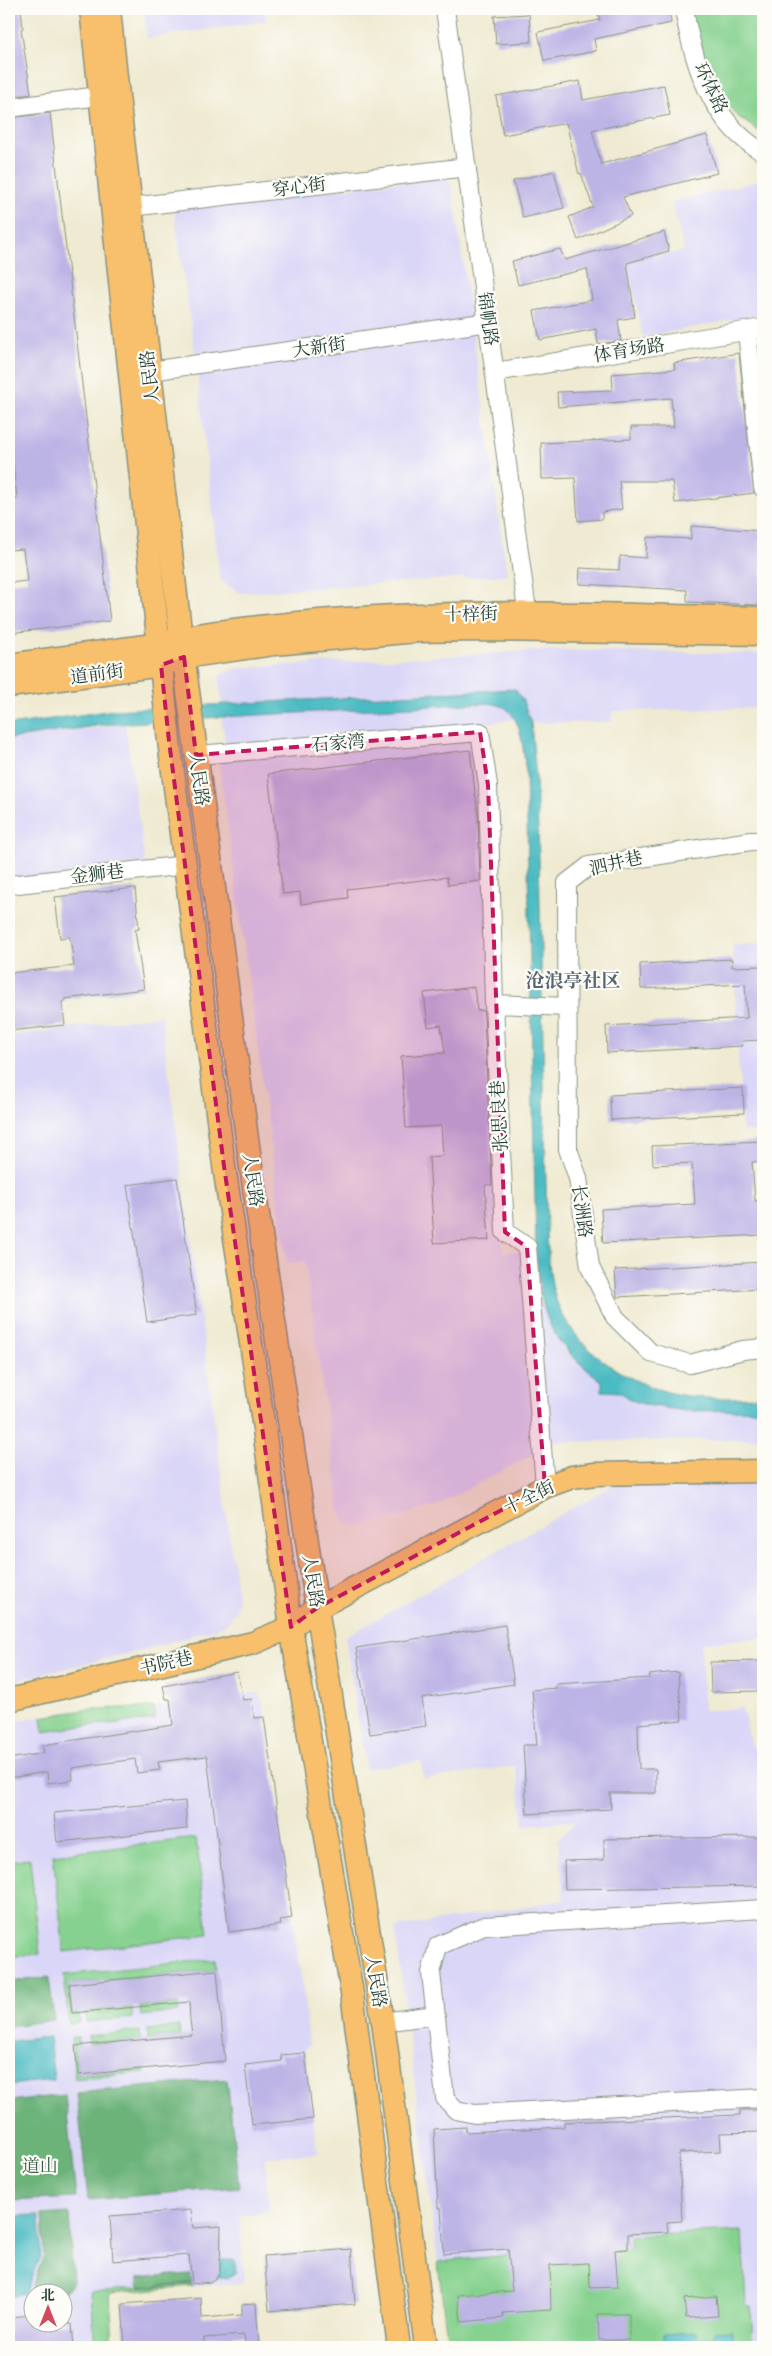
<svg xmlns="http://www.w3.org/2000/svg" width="772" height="2356" font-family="Cardo,'Noto Serif SC',serif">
  <rect width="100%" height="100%" fill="#fdfcf7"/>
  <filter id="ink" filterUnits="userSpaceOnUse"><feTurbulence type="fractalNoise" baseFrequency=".02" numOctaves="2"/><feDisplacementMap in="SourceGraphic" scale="10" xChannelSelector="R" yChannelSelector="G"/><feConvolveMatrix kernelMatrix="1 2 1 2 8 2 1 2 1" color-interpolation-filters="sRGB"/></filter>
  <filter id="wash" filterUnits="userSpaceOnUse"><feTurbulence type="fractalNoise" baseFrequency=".0096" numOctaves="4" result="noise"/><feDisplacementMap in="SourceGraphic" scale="20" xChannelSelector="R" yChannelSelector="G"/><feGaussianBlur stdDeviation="1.12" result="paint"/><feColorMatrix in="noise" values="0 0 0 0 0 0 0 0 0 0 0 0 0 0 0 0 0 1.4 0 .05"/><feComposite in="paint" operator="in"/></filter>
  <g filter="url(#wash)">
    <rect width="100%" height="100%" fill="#efead1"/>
    <!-- built -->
    <path fill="#dad6f7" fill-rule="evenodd" d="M144,9H265L266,21L147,38Z
      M438,177L452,184L507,575L240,593L220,580L196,360L174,210Z
      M763,180V314L643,337L627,262L684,251L672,202Z
      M548,650L763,654V708L612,711V722L531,723L523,701L515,689L222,705L219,680L221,674L237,668Z
      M487,703L500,705L509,710L515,719L469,726L470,742L476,748L481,760L503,1252L536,1249L541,1303L549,1322L564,1350L578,1363L602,1381V1391L620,1392L631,1400L646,1405L686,1411L763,1410V1439L557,1442L435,1506L364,1526L348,1524L340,1510L305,1261L287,1263L219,762L229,761L221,717Z
      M125,724L145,862L16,883L9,833V739Z
      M763,944V1131H742L733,945Z
      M161,1015L238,1600L235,1612L229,1621L215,1629L142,1650L9,1682V1036Z
      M763,1477V1638L701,1643L704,1711L742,1708L751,1744L763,1762V2347H753L751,2306H746L742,2231L630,2236V2250L438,2262L395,1928L564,1900L558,1840L577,1821L524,1825L516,1766L424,1779L421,1761L366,1769L345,1637L615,1484Z
      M253,1693L259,1694L263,1702L304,1998L309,2044L305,2049L318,2153L265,2158L269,2212L240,2216L244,2283L110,2292L113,2347H9V1723L64,1712L90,1709H139ZM32,2294H62V2324H32Z"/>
    <!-- green -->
    <path fill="#86d18f" stroke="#528762" d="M689,9H763V134L737,116L708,79Z
      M153,1707L155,1720L83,1726L44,1732L42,1717L90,1709Z
      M196,1838L208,1935L64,1952L53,1855Z
      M30,1859L40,1954L9,1957V1861Z
      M215,1959L216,1970L69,1984L72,2013H78L79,2023L69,2024L64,1975Z
      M178,2004V2012L141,2016L140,2007Z
      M132,2008V2018L86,2022L85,2012Z
      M179,2026L180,2036L148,2039L147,2030Z
      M140,2031L141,2040L89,2044L88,2036Z
      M78,2037L79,2046L75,2047L78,2075L144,2069L145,2072L75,2079L71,2038Z
      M742,2231L746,2306H751L753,2347H448L438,2262L509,2255L630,2250V2236Z
      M192,2284V2286L110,2293L113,2347H95L91,2291Z"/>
    <!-- forest -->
    <path fill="#6cb37a" stroke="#467857" d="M49,1977L54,2020L9,2026V1982Z
      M227,2079L239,2187L88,2200L77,2093Z
      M65,2095L76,2198L9,2201V2101Z
      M69,2213L73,2281C68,2298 48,2294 32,2294V2296H28L44,2255L42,2215Z
      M191,2274L192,2283L139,2287V2277Z"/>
    <!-- water -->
    <path fill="#4cbbc3" stroke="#367c7c" d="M515,689L523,701L531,723L536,776L539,858L547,1230C548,1255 549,1282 558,1305C579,1355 635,1388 687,1396C712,1400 738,1397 763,1397V1410L686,1411L646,1405L631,1400L620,1392L602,1391V1381C546,1340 541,1315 536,1249L526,772C523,754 523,725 509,711C504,705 494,704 487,703L221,717L102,725L9,739V725L114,710Z
      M49,2037L54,2080L9,2085V2041Z
      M39,2215L41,2254L25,2293L9,2297V2216Z
      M214,2260H235L236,2272L228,2278L212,2276Z
      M733,2330V2347H664L663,2334L697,2332L698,2338L714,2337V2331Z"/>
    <g id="blocks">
      <!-- building -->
      <path fill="#bdb4e6" d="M9,9H21L23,28L21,29L31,94L9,97Z
        M610,9H669L671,23L594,39L596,51L544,61L538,32L600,20L598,12Z
        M529,14L531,42L496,44L494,16Z
        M580,81L583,100L664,85L670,115L592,130L601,164L707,135L717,173L623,197L631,216L578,240L569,217L593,207L581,173L579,174L566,123L503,135L496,96Z
        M50,113L110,621L9,633V583L27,581L23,549L9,550V500L17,499L9,426V118Z
        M554,171L564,208L523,218L513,181Z
        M664,232L669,251L627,263L635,317L618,320L621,341L598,344L596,329L540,340L534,311L592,300L587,269L518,285L512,261L560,249L565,260Z
        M739,353L754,493L675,503L672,481H619L622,509L602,512V519L578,521L575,478L542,479L541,443L631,439V427H674L671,398L558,407L557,392L613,390L612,374L675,369L674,363Z
        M691,526L763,531L761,605L687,602V590L579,584L580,568L619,570L620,556L646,558L647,537L691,539Z
        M470,750L478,816L480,881L448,885L447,877L347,889L348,898L301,904L300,892L283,894L268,774Z
        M135,888L139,929L135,930L144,989L65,999V1001L62,1002L65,1025L9,1031V973L74,966L70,937L60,938L55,897Z
        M732,959V967L763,966V1040L742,1041L743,1046L607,1053L606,1026L747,1018L745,984L641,989L640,964Z
        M474,987L477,1011L483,1010L484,1017L492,1185H485L489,1240L434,1243L429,1157L443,1156L441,1126L406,1128L401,1056L445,1053L441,1025L428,1027L424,993Z
        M743,1088L744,1113L611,1120L610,1095Z
        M763,1141V1161L752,1162L755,1201L763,1200V1235L603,1243L601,1209L695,1204L692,1163L653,1165L652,1146Z
        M177,1178L197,1315L147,1322L127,1185Z
        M763,1262V1289L617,1297L615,1270Z
        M505,1625L514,1684L422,1698L426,1726L370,1734L356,1648Z
        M763,1661V1691L711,1692L710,1662Z
        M237,1672L243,1700L252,1699L254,1718L264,1717L292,1918L280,1920L281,1925L229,1932L207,1756L158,1762L160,1770L137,1773L135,1759L72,1768L73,1780L48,1783L47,1772L9,1778V1759L44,1753L42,1745L173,1725L170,1699H166L163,1686Z
        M678,1672L682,1720L638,1724L639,1769H656V1793H610L611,1809L527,1814L523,1745H537L532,1690L556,1688V1684L650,1678L649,1675Z
        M185,1801L187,1829L57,1842L54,1813Z
        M763,1837V1886L565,1889L564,1861L604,1860V1839Z
        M217,1970L225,2061L78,2075L75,2046L192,2035L190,2020L189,2002L72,2013L69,1984Z
        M305,2053L313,2119L252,2125L245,2065L282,2061L281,2055Z
        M740,2110H763V2132L720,2133L721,2151L679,2153L682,2221L667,2222L668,2232L628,2234V2249L615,2250L618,2287L590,2288L589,2263L550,2265L551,2310L503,2313V2318L461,2322L458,2295L512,2291L508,2249L444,2254L441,2208H438L434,2129L466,2127V2132L564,2127V2122L740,2115Z
        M191,2210L193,2228L221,2226L220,2271L216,2278L210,2282L192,2284L189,2255L113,2261L110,2216Z
        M351,2249L355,2304L269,2311L264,2256Z
        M716,2296L718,2316L686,2318L684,2299Z
        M201,2298L202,2318L242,2315V2304L256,2303L259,2347H245L244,2335L204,2338V2347H125L122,2304Z
        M598,2314H629V2340H599Z
        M32,2315V2324H72L74,2347H9V2317Z"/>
    </g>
  </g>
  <g filter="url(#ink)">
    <use href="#blocks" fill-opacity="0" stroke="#879482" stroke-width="1"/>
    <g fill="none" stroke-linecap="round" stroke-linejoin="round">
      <defs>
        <path id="minor" d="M445,9L529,625
          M684,9C693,62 712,125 763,152
          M9,108L99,96
          M131,207L467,167
          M747,331L763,488
          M150,371L489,322
          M495,372L763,328
          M197,755L480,732L488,785L494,1004L505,1232L527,1247L545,1487
          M763,841H751L589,866L567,883L568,1149L578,1178L590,1267L615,1317L651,1353L690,1364L743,1350L763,1348
          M9,885L186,865
          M494,1004L567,1007
          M763,1909L484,1926L438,1946L431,1973L445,2098L456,2110L475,2114L763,2098
          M383,2022L435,2015"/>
        <path id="major" d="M91,9L169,741L224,1166L263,1422L291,1627L352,1993L399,2347
          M109,9L118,96L181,638L250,1161L317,1608L383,2022L426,2347
          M9,665L160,644C204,631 252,628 298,623C453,607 608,615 763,618
          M9,686L161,665L184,657L274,644L417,631L477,630L763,634
          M9,1700L253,1643L291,1627L317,1608L545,1487L572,1477L595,1474L763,1471"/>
      </defs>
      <!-- minor casing -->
      <use href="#minor" stroke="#879482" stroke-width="20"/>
      <!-- major casing -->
      <use href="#major" stroke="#879482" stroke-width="25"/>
      <!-- minor -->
      <use href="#minor" stroke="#fff" stroke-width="18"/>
      <!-- major -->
      <use href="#major" stroke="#f8bf6c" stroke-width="22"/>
    </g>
  </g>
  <!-- marked area -->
  <path fill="#c2185b" fill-opacity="0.2" stroke="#c2185b" stroke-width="4" stroke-dasharray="10 6" stroke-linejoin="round" d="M184,657L196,755L480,732L488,785L505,1232L527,1247L545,1487L317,1608L291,1627L224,1166L169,741L161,665Z"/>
  <g text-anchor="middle" stroke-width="4.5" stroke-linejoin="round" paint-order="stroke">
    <!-- street labels -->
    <g font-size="18" fill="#1f3d34" stroke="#fdfcf7">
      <text transform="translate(711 88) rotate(64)" y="6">环体路</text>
      <text transform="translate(299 187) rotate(-7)" y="6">穿心街</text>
      <text transform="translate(488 319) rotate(82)" y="6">锦帆路</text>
      <text transform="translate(319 347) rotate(-8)" y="6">大新街</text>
      <text transform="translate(629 350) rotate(-9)" y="6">体育场路</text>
      <text transform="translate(150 377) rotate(-97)" y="6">人民路</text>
      <text transform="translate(471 614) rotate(-1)" y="6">十梓街</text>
      <text transform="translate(97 674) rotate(-8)" y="6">道前街</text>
      <text transform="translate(338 743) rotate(-5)" y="6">石家湾</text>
      <text transform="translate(199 779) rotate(82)" y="6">人民路</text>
      <text transform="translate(616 863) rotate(-13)" y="6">泗井巷</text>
      <text transform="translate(97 874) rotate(-7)" y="6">金狮巷</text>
      <text transform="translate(499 1116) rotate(-93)" y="6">张思良巷</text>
      <text transform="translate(253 1180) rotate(82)" y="6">人民路</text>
      <text transform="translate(582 1211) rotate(82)" y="6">长洲路</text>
      <text transform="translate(529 1497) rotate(-26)" y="6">十全街</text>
      <text transform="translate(313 1581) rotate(81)" y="6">人民路</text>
      <text transform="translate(166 1663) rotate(-13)" y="6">书院巷</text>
      <text transform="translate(376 1981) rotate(81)" y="6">人民路</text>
    </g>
    <!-- park labels -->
    <g font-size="18" fill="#39624b" stroke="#fdfcf7">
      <text x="40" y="2172">道山</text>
    </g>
    <!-- neighbourhood labels -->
    <g font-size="19" font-weight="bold" fill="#566772" stroke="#fdfcf7">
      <text x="573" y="987">沧浪亭社区</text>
    </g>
  </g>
  <!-- margin -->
  <rect width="772" height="2356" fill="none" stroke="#fdfcf7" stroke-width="30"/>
  <!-- north arrow -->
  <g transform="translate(48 2308)"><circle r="24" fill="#fdfcf7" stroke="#a4b0a9"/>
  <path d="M0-4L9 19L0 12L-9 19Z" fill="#d1495b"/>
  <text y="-8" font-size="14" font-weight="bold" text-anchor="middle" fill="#1f3d34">北</text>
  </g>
</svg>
